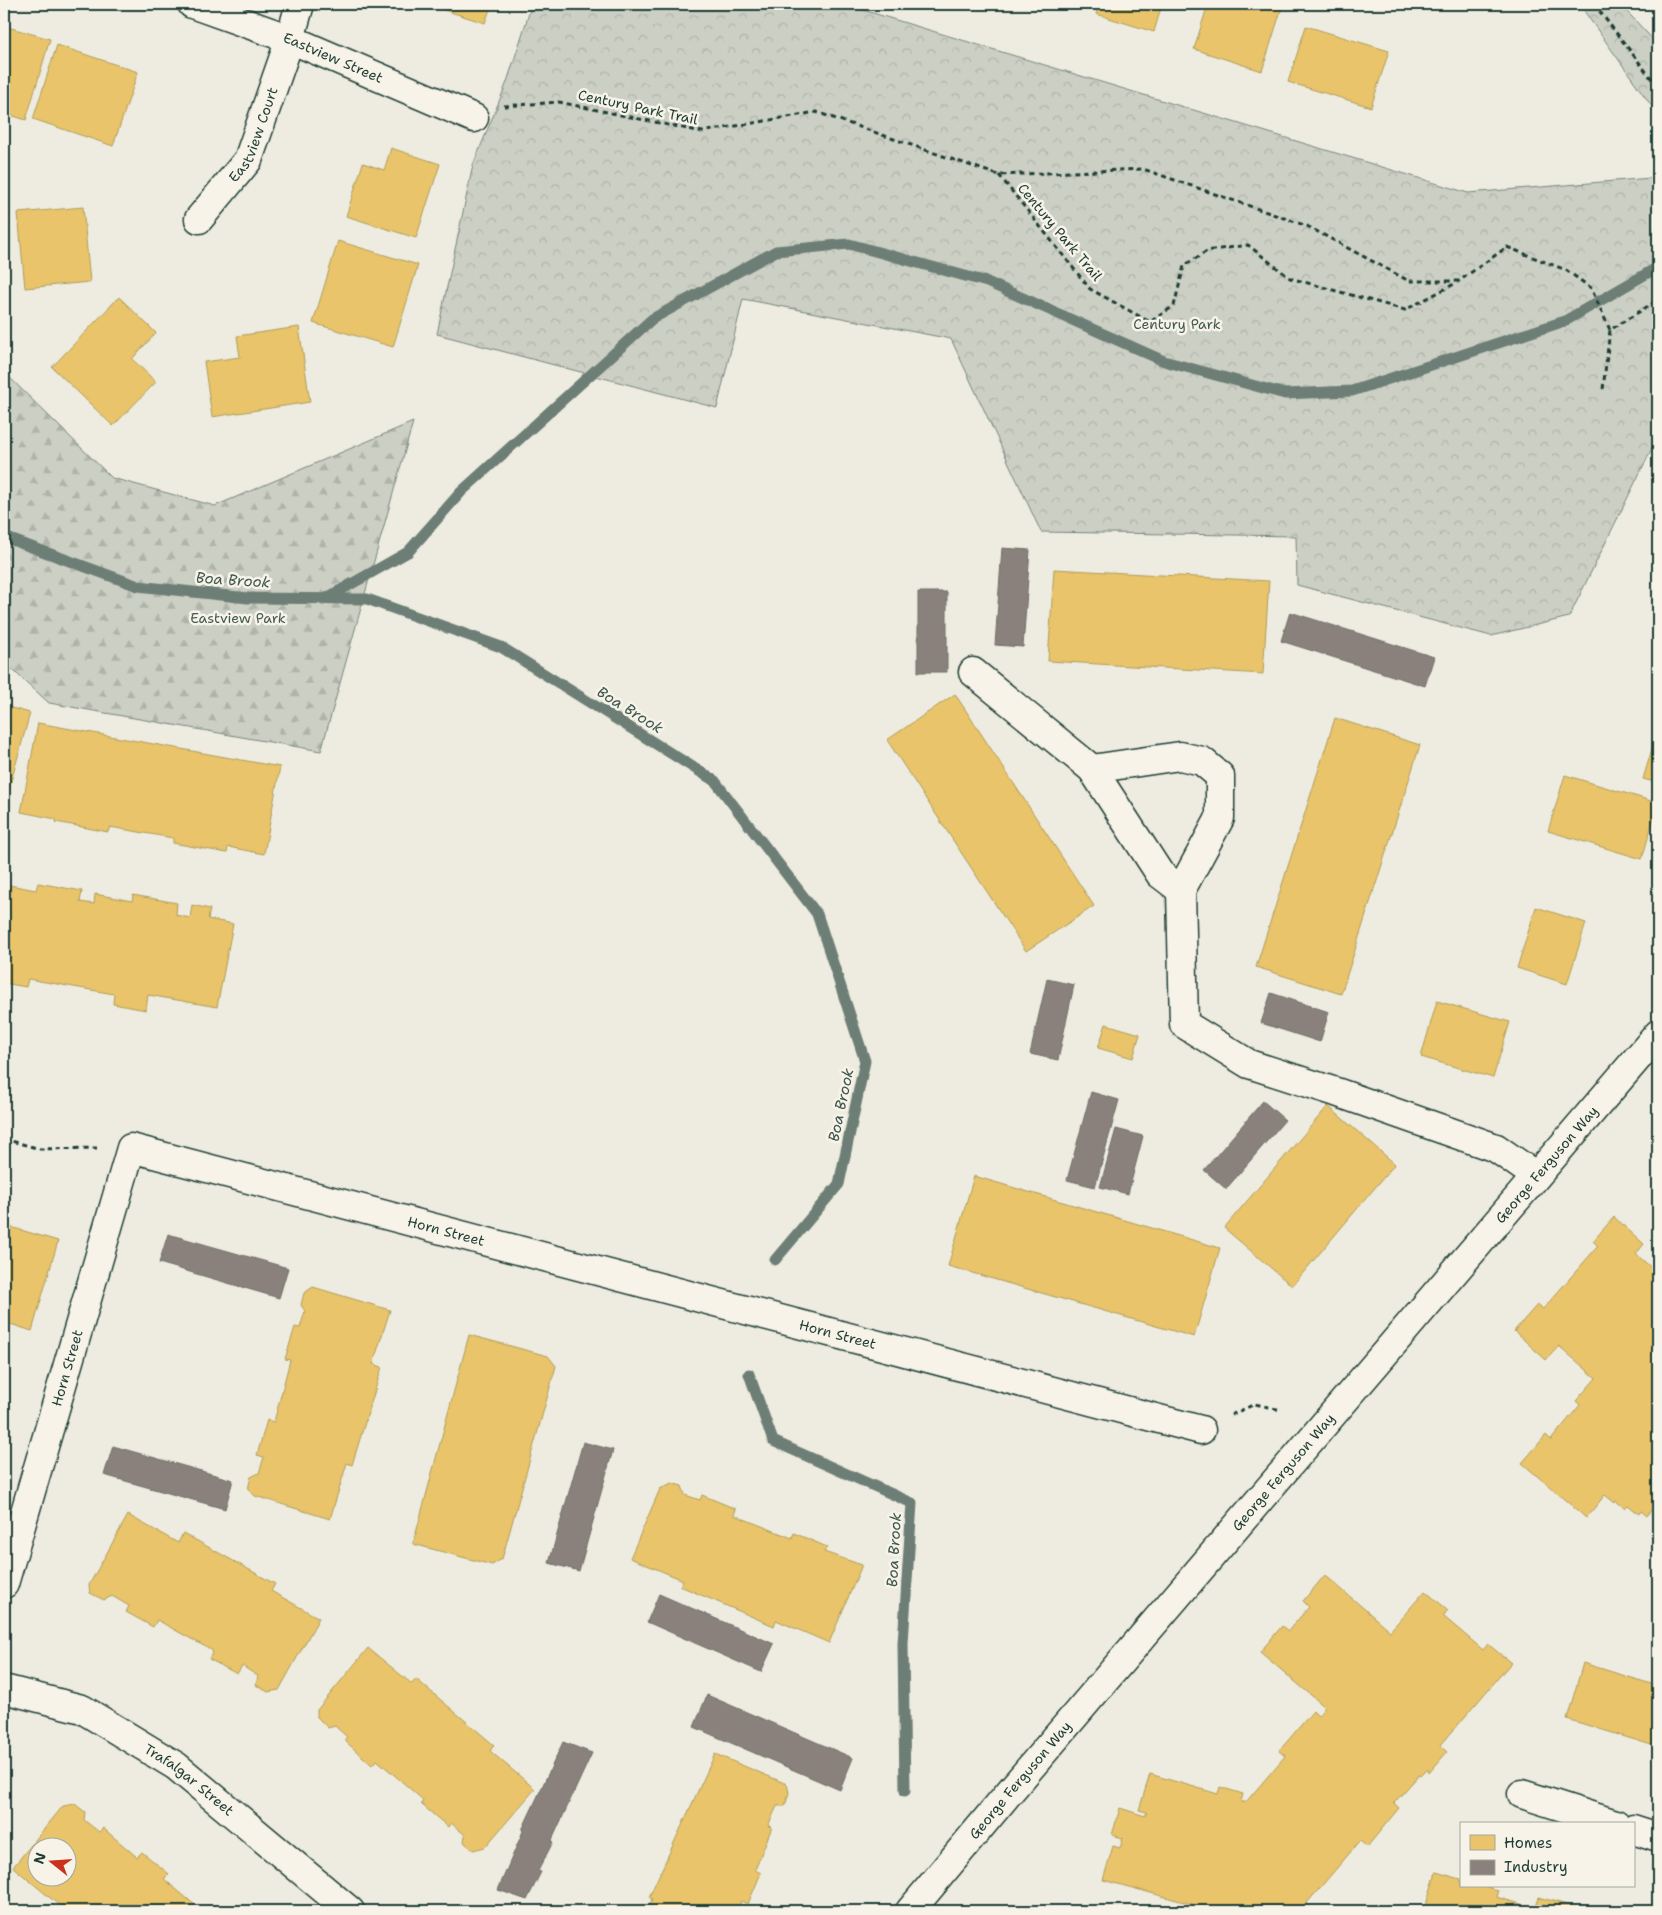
<svg xmlns="http://www.w3.org/2000/svg" width="1662" height="1915" font-family="'Shantell Sans',sans-serif">
  <defs>
    <pattern id="forest-firs" width="22" height="20" patternUnits="userSpaceOnUse" patternTransform="scale(1.25)"><rect width="22" height="20" fill="#cccfc4"/><path d="M5 1l3.5 6h-7zM16 11l3.5 6h-7z" fill="#afb3a9"/></pattern>
    <pattern id="park-crowns" width="20" height="18" patternUnits="userSpaceOnUse" patternTransform="scale(1.25)"><rect width="20" height="18" fill="#cccfc4"/><path d="M2 6a3 3 0 1 1 6 0M12 15a3 3 0 1 1 6 0" fill="none" stroke="#afb3a9"/></pattern>
  </defs>
  <rect width="100%" height="100%" fill="#eeece1"/>
  <filter id="ink" filterUnits="userSpaceOnUse"><feTurbulence type="fractalNoise" baseFrequency=".02" numOctaves="2"/><feDisplacementMap in="SourceGraphic" scale="10" xChannelSelector="R" yChannelSelector="G"/><feConvolveMatrix kernelMatrix="1 2 1 2 8 2 1 2 1" color-interpolation-filters="sRGB"/></filter>
  <g filter="url(#ink)">
    <!-- forest -->
    <path fill="url(#forest-firs)" stroke="#76867c" d="M4,372L112,478L215,506L413,422L321,751L49,703L4,662Z"/>
    <!-- park -->
    <path fill="url(#park-crowns)" stroke="#76867c" d="M532,4H843L1468,193L1651,178L1658,165V436L1569,617L1491,636L1297,585L1296,536L1041,532L951,339L743,299L717,408L437,334L473,165L507,82Z
      M1579,4H1620L1658,45V115Z"/>
    <!-- homes -->
    <path fill="#e9c46a" stroke="#ac9c5a" fill-rule="evenodd" d="M425,4H492L485,23Z
      M1099,4H1162L1154,32L1096,14Z
      M1208,4H1236L1245,7L1246,4H1283L1262,71L1194,49Z
      M4,26L50,39L26,120L4,113Z
      M1306,26L1389,51L1371,107L1288,82Z
      M57,45L138,72L113,146L33,119Z
      M391,148L440,164L416,238L346,216L363,163L384,170Z
      M83,207L90,282L25,288L18,213Z
      M338,241L418,265L393,347L313,323Z
      M119,297L156,333L132,359L156,382L113,426L52,367Z
      M299,327L310,402L212,417L204,362L240,357L237,336Z
      M1054,569L1269,581L1263,674L1048,661Z
      M1658,604V623L1653,621Z
      M955,694L1094,906L1026,951L887,740Z
      M4,706L30,713L4,807Z
      M1335,718L1420,745L1341,994L1256,967Z
      M38,723L280,767L264,854L228,847L227,853L173,843V838L110,827L108,832L56,822V819L21,812Z
      M1658,729V783L1643,779Z
      M1565,775L1658,803L1642,859L1548,831Z
      M38,883L82,891L80,902L94,904L95,894L132,901L133,895L177,903L176,915L190,918L192,905L210,909L208,919L233,924L217,1007L148,995L146,1010L113,1004L114,994L28,979L26,987L4,983V884L36,890Z
      M1536,907L1586,923L1567,984L1517,968Z
      M1437,1001L1510,1022L1493,1078L1421,1057Z
      M1106,1024L1140,1034L1133,1058L1098,1048Z
      M1328,1106L1395,1164L1292,1286L1224,1228Z
      M974,1176L1220,1248L1194,1337L948,1266Z
      M1614,1217L1644,1244L1636,1254L1655,1271L1658,1268V1502L1647,1516L1641,1511L1639,1514L1628,1505L1625,1508L1616,1501L1615,1503L1605,1495L1586,1518L1522,1463L1546,1435L1551,1440L1580,1405L1576,1401L1596,1378L1559,1346L1546,1360L1514,1331L1537,1305L1543,1309L1598,1246L1593,1241Z
      M4,1225L58,1241L32,1331L4,1322Z
      M313,1287L390,1310L373,1364L382,1367L352,1465L347,1463L330,1519L255,1496L248,1489L251,1477L259,1473L264,1457L257,1455L267,1420L274,1422L290,1360L285,1359L295,1327L300,1328L305,1311L301,1305L304,1293Z
      M469,1335L548,1356L556,1366L502,1559L492,1565L413,1544Z
      M671,1483L682,1486L685,1495L700,1500L702,1495L736,1509L734,1515L792,1538L794,1533L827,1547L824,1552L862,1565L829,1643L776,1620L774,1626L680,1586L683,1580L630,1558L660,1489Z
      M128,1515L178,1543L183,1533L275,1584L271,1591L319,1618L279,1690L268,1692L256,1685L258,1676L242,1666L237,1674L209,1659L213,1651L157,1620L153,1627L126,1612L129,1606L112,1596L104,1600L90,1593L89,1585Z
      M1325,1575L1390,1631L1425,1591L1448,1610L1443,1616L1483,1650L1488,1644L1511,1663L1440,1746L1447,1752L1429,1773L1428,1769L1421,1776L1419,1775L1394,1803L1399,1808L1367,1847L1360,1841L1301,1910L1303,1911H1217L1103,1880L1113,1846L1120,1848L1123,1838L1112,1835L1120,1808L1145,1816L1147,1812L1139,1810L1150,1774L1218,1794L1220,1787L1243,1794L1241,1802H1246L1285,1756L1279,1751L1313,1711L1318,1716L1325,1707L1260,1652L1282,1626L1288,1631L1309,1607L1303,1601Z
      M368,1648L412,1684L416,1679L494,1745L490,1751L535,1789L485,1847L473,1850L464,1842L465,1835L451,1823L448,1827L421,1804L423,1800L377,1760L372,1765L344,1740L347,1737L335,1726L328,1728L317,1717V1710Z
      M1583,1663L1658,1686V1747L1567,1719Z
      M715,1754L787,1784L789,1793L785,1806H777L768,1826L772,1827L755,1870L761,1873L748,1904L741,1901L738,1911H647L652,1899L649,1897Z
      M75,1804L85,1812L84,1820L99,1832L103,1828L137,1857L142,1852L169,1874L164,1879L202,1911H66L13,1867L63,1806ZM38,1848H68V1878H38Z
      M1436,1872L1461,1879V1886H1484L1498,1890L1496,1897L1521,1904L1519,1911H1424Z
      M1539,1897L1588,1911H1534Z"/>
    <!-- industry -->
    <path fill="#8a817c" stroke="#6a6d66" d="M1002,548L1030,550L1023,647L995,645Z
      M918,592H947V672H918Z
      M1290,612L1434,657L1425,686L1281,641Z
      M1047,979L1074,985L1058,1060L1030,1054Z
      M1271,993L1329,1012L1320,1042L1261,1023Z
      M1091,1092L1119,1100L1095,1187L1067,1180Z
      M1263,1101L1285,1120L1226,1189L1204,1170Z
      M1116,1129L1143,1136L1128,1194L1100,1187Z
      M168,1234L288,1268L279,1298L159,1263Z
      M583,1442L613,1450L579,1571L549,1563Z
      M113,1446L233,1480L225,1509L104,1475Z
      M659,1594L774,1644L761,1672L647,1622Z
      M707,1695L853,1758L840,1790L694,1727Z
      M563,1742L592,1753L551,1842H553L538,1871L541,1872L527,1900L498,1890L523,1831L522,1830Z"/>
    <g fill="none" stroke-linecap="round" stroke-linejoin="round">
      <!-- stream -->
      <path stroke="#6c7e74" stroke-width="11" d="M4,537L138,586L248,598L367,599L501,647L715,781L817,914L865,1061L839,1184L775,1260
        M323,600L408,552L461,492L652,319L776,251L849,244L987,282L1164,361L1285,394L1352,391L1565,321L1658,267
        M749,1374L773,1441L912,1503L903,1643L905,1791"/>
      <defs>
        <g id="minor">
          <path id="s1" d="M192,4L290,39L474,118"/>
          <path id="s2" d="M199,219L248,160L290,39L300,4"/>
          <path d="M973,672L1092,769L1160,874L1181,890"/>
          <path d="M1092,769L1180,756L1202,761L1220,776V818L1181,890L1184,1024L1249,1064L1336,1092L1496,1148L1536,1176"/>
          <path id="s3" d="M4,1584L131,1148L1201,1430"/>
          <path id="s4" d="M4,1689L82,1709L176,1766L350,1911"/>
          <path d="M1522,1794L1616,1824"/>
          <path d="M1633,1829L1658,1837"/>
        </g>
        <g id="major">
          <path id="s5" d="M910,1911L1012,1789L1658,1034"/>
        </g>
      </defs>
      <!-- minor casing -->
      <use href="#minor" stroke="#1f3d34" stroke-width="31"/>
      <!-- major casing -->
      <use href="#major" stroke="#1f3d34" stroke-width="31"/>
      <!-- path -->
      <path stroke="#1f3d34" stroke-width="3" stroke-dasharray="5 4" stroke-linecap="butt" d="M1594,4L1658,87
        M504,106L559,102L702,132L816,112L998,175L1143,169L1307,226L1409,281H1459L1507,247L1566,270L1591,288L1610,330
        M999,175L1090,289L1150,322L1174,306L1184,266L1207,251L1248,245L1290,278L1405,310L1458,282
        M1603,389L1610,330L1658,300
        M4,1139L40,1149L97,1148
        M1231,1415L1255,1404L1281,1410"/>
      <!-- minor -->
      <use href="#minor" stroke="#f7f3e8" stroke-width="28"/>
      <!-- major -->
      <use href="#major" stroke="#f7f3e8" stroke-width="28"/>
    </g>
  </g>
  <g text-anchor="middle" stroke-width="5" stroke-linejoin="round" paint-order="stroke">
    <!-- street labels -->
    <g font-size="14" fill="#1f3d34" stroke="#f7f3e8">
      <text dy="5" stroke="none"><textPath href="#s1" startOffset="151">Eastview Street</textPath></text>
      <text transform="translate(638 107) rotate(12)" y="5">Century Park Trail</text>
      <text dy="5" stroke="none"><textPath href="#s2" startOffset="102">Eastview Court</textPath></text>
      <text transform="translate(1060 232) rotate(50)" y="5">Century Park Trail</text>
      <text dy="5" stroke="none"><textPath href="#s5" startOffset="981">George Ferguson Way</textPath></text>
      <text dy="5" stroke="none"><textPath href="#s3" startOffset="780">Horn Street</textPath></text>
      <text dy="5" stroke="none"><textPath href="#s3" startOffset="1185">Horn Street</textPath></text>
      <text dy="5" stroke="none"><textPath href="#s3" startOffset="225">Horn Street</textPath></text>
      <text dy="5" stroke="none"><textPath href="#s5" startOffset="576">George Ferguson Way</textPath></text>
      <text dy="5" stroke="none"><textPath href="#s4" startOffset="209">Trafalgar Street</textPath></text>
      <text dy="5" stroke="none"><textPath href="#s5" startOffset="171">George Ferguson Way</textPath></text>
    </g>
    <!-- park labels -->
    <g font-size="14" fill="#425a51" stroke="#f7f3e8">
      <text x="1177" y="329">Century Park</text>
      <text x="238" y="623">Eastview Park</text>
    </g>
    <!-- water labels -->
    <g font-size="15" font-style="italic" fill="#3f584f" stroke="#f7f3e8">
      <text transform="translate(233 580) rotate(4)" y="5">Boa Brook</text>
      <text transform="translate(630 710) rotate(32)" y="5">Boa Brook</text>
      <text transform="translate(841 1105) rotate(-78)" y="5">Boa Brook</text>
      <text transform="translate(894 1550) rotate(-87)" y="5">Boa Brook</text>
    </g>
  </g>
  <!-- margin -->
  <rect width="1662" height="1915" fill="none" stroke="#f7f3e8" stroke-width="20"/>
  <rect x="10" y="10" width="1642" height="1895" fill="none" stroke="#1f3d34" stroke-width="2" filter="url(#ink)"/>
  <!-- legend -->
  <rect x="1460" y="1822" width="175" height="65" fill="#f7f3e8" stroke="#a1aaa0"/>
  <rect x="1470" y="1835" width="25" height="15" fill="#e9c46a" stroke="#a1aaa0"/>
  <text x="1504" y="1848" font-size="15" fill="#1f3d34">Homes</text>
  <rect x="1470" y="1860" width="25" height="15" fill="#8a817c" stroke="#a1aaa0"/>
  <text x="1504" y="1872" font-size="15" fill="#1f3d34">Industry</text>
  <!-- north arrow -->
  <g transform="translate(52 1862) rotate(287)"><circle r="24" fill="#f7f3e8" stroke="#a1aaa0"/>
  <path d="M0-4L9 19L0 12L-9 19Z" fill="#c8321e"/>
  <text y="-8" font-size="14" font-weight="bold" text-anchor="middle" fill="#1f3d34">N</text>
  </g>
</svg>
